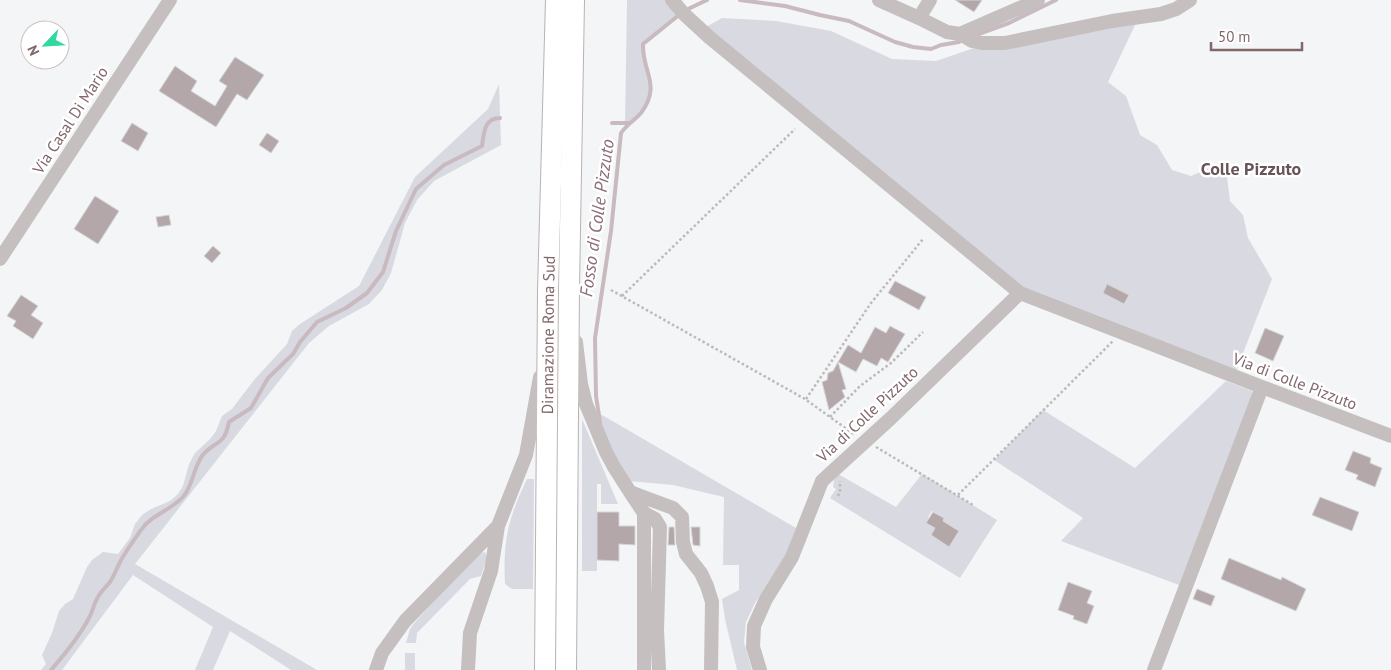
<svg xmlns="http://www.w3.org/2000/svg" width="1391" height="670" font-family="'PT Sans',sans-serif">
  <rect width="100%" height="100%" fill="#f3f5f6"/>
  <!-- green -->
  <path fill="#d9d9e2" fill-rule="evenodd" d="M627,0H666L679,15L643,44C642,72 662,87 640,114C636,119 629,122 625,127Z
    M722,18L776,21L831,31L892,59L936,61L974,48L1136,23L1108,82L1126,96L1140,135L1157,145L1172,170L1191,176L1214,166L1227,177L1230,201L1243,215L1248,238L1272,279L1236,371L1040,295L1016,284L706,27Z
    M499,84L501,145L434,181L417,200L405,223L391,273L382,290L369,304L329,326L309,343L135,564L317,670H291L230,631L213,670H195L213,627L133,575L62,670H41L46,664L42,655L52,633L59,611L65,604L73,599L87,567L92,560L103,552L118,554L130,538L135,524L142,515L151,509L170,501L178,494L183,486L189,464L195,453L211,438L216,431L222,416L232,409L254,380L287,344L292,331L300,324L359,286L415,177L488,109Z
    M1226,381L1252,391L1253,395L1179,585L1061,541L1083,518L994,460L1043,410L1135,468Z
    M602,415L796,528L787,552L754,605L746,622L744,642L752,670H737L725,619L722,599L739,590V565H723L724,497L673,485L629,481L594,416Z
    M582,419L618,504H601V484H597V571H582Z
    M838,474L896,507L922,474L997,520L960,578L830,498L836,489L833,487L834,480ZM932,511L944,518L943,521L959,531L949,547L931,535L935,528L926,523L929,518L928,517Z
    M527,479H534L533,589H512L505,584C503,539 508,519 527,479Z
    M485,552L487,558L481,576L470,579L417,633L416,643H406L410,629L416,621L477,554Z
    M405,653H415V670H405Z"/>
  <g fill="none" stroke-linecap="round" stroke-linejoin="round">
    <!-- stream -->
    <path stroke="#c9bac0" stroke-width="4" d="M740,0L785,6L820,15L849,21L895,42L913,47L931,49L941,45L959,42
      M686,10L707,0
      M973,36L1009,23L1056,0
      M612,123H628
      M600,422L596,396L595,338L611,231L621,133C627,124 635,120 641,113C662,84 642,73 643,44L679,15
      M51,670C65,654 79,637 89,618C93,611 94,603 98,597C101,591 106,587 110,582C114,576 117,568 120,562C126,551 134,540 141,530C151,515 171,510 183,497C193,485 193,469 202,456C214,440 224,448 229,422L251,408L268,378L293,354L300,342L317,322L346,308L367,293L383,272L396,231L416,189L444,165L482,146C484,133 484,118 500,118"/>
  </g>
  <!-- building -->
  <path fill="#b4a7a9" stroke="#d5d6d7" d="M955,0H982L974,12Z
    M235,57L264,75L247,100L237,94L216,127L159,91L175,66L197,81L191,91L215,106L227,86L219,81Z
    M132,123L148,133L138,151L121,141Z
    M267,133L279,141L271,153L259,145Z
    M95,196L119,211L98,244L74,229Z
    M169,215L171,225L158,227L156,217Z
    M213,246L221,253L212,263L204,256Z
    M895,281L926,297L919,310L888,293Z
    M1107,284L1129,295L1124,304L1103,293Z
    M21,295L38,306L31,315L43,323L33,339L13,326L16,321L7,316Z
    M890,326L905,334L888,362L881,358L877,366L863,359L856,372L838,362L848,345L861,353L875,327L886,333Z
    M1265,328L1284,336L1273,361L1255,353Z
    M838,362L846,389L842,390L845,397L829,410L822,382L827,380L828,373L833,371Z
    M1353,451L1371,458L1370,463L1382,468L1375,487L1356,479L1358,475L1345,470Z
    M1320,497L1359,512L1352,531L1312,515Z
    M597,512H619V526H635V545L619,544V561L597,560Z
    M933,512L944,518L943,521L959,531L949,547L931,535L935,528L926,523Z
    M669,527H674L675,545H668Z
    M691,527H700V546L693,545Z
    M1229,558L1281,580L1282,577L1306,589L1296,611L1221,579Z
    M1068,582L1092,591L1087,603L1094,606L1087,624L1073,619L1074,616L1058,610Z
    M1197,589L1215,596L1211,606L1193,599Z"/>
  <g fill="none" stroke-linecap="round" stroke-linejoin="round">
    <defs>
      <g id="highway">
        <path id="s1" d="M545,670L548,291L556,0"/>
        <path d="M566,670L569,287L574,0"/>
      </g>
    </defs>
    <!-- highway casing -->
    <use href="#highway" stroke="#b9b2b3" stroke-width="22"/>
    <!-- path -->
    <path stroke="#beb9ba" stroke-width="2.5" stroke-dasharray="2.5 2.5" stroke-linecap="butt" d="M611,290L805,399L855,435
      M622,296L795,129
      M806,399L871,303L923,239
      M830,417L860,386L891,363L923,332
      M876,447L973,505
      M958,495L1113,341
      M838,496L840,492V481"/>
    <!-- minor -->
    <path stroke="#c6bfc0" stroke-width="14" d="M672,0L684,14L709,37L1020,293L1262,387L1391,436
      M879,0L919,18L930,0
      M919,18L947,32L960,34L1038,0
      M960,34L972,41L982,43H1005L1112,21L1161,14L1176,9L1190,0
      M0,259L170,0
      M576,342L581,384L586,404L606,452L614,467L630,492L673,508L682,517L683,542L686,554L701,573L707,586L712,602L711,670
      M630,492L644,513L655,519L660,527L657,630L659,670
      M376,670L382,653L405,621L498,526L526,455L540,377
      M468,670L470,633L491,571L498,526
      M644,670V513
      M760,670L753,647L754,626L766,599L792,557L822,481L891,418L1020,293
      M1154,670L1262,387"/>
    <!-- highway -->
    <use href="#highway" stroke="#fff" stroke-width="20"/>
  </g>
  <g text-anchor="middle" stroke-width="5" stroke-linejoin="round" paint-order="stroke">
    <!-- street labels -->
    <g font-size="16" fill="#82676a" stroke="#fff">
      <text transform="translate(70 120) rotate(-57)" y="6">Via Casal Di Mario</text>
      <text dy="6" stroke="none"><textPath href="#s1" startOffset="335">Diramazione Roma Sud</textPath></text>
      <text transform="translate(1295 381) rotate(21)" y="6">Via di Colle Pizzuto</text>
      <text transform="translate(867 414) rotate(-43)" y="6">Via di Colle Pizzuto</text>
    </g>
    <!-- neighbourhood labels -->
    <g font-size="18" font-weight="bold" fill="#675457" stroke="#fff">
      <text x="1251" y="175">Colle Pizzuto</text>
    </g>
    <!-- water labels -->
    <g font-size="18" font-style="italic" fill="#8c6d77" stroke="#fff">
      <text transform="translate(597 218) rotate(-82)" y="6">Fosso di Colle Pizzuto</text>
    </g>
  </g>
  <!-- north arrow -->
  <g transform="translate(45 45) rotate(245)"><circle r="24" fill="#ffffff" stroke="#cdc2c3"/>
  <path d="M0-4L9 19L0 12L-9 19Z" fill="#31d89f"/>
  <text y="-8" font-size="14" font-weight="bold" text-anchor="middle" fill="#82676a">N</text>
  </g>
  <!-- scale -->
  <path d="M1211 42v8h91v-8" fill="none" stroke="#82676a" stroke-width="2.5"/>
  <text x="1218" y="42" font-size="15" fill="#82676a" stroke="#ffffff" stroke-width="4" paint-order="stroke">50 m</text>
</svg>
